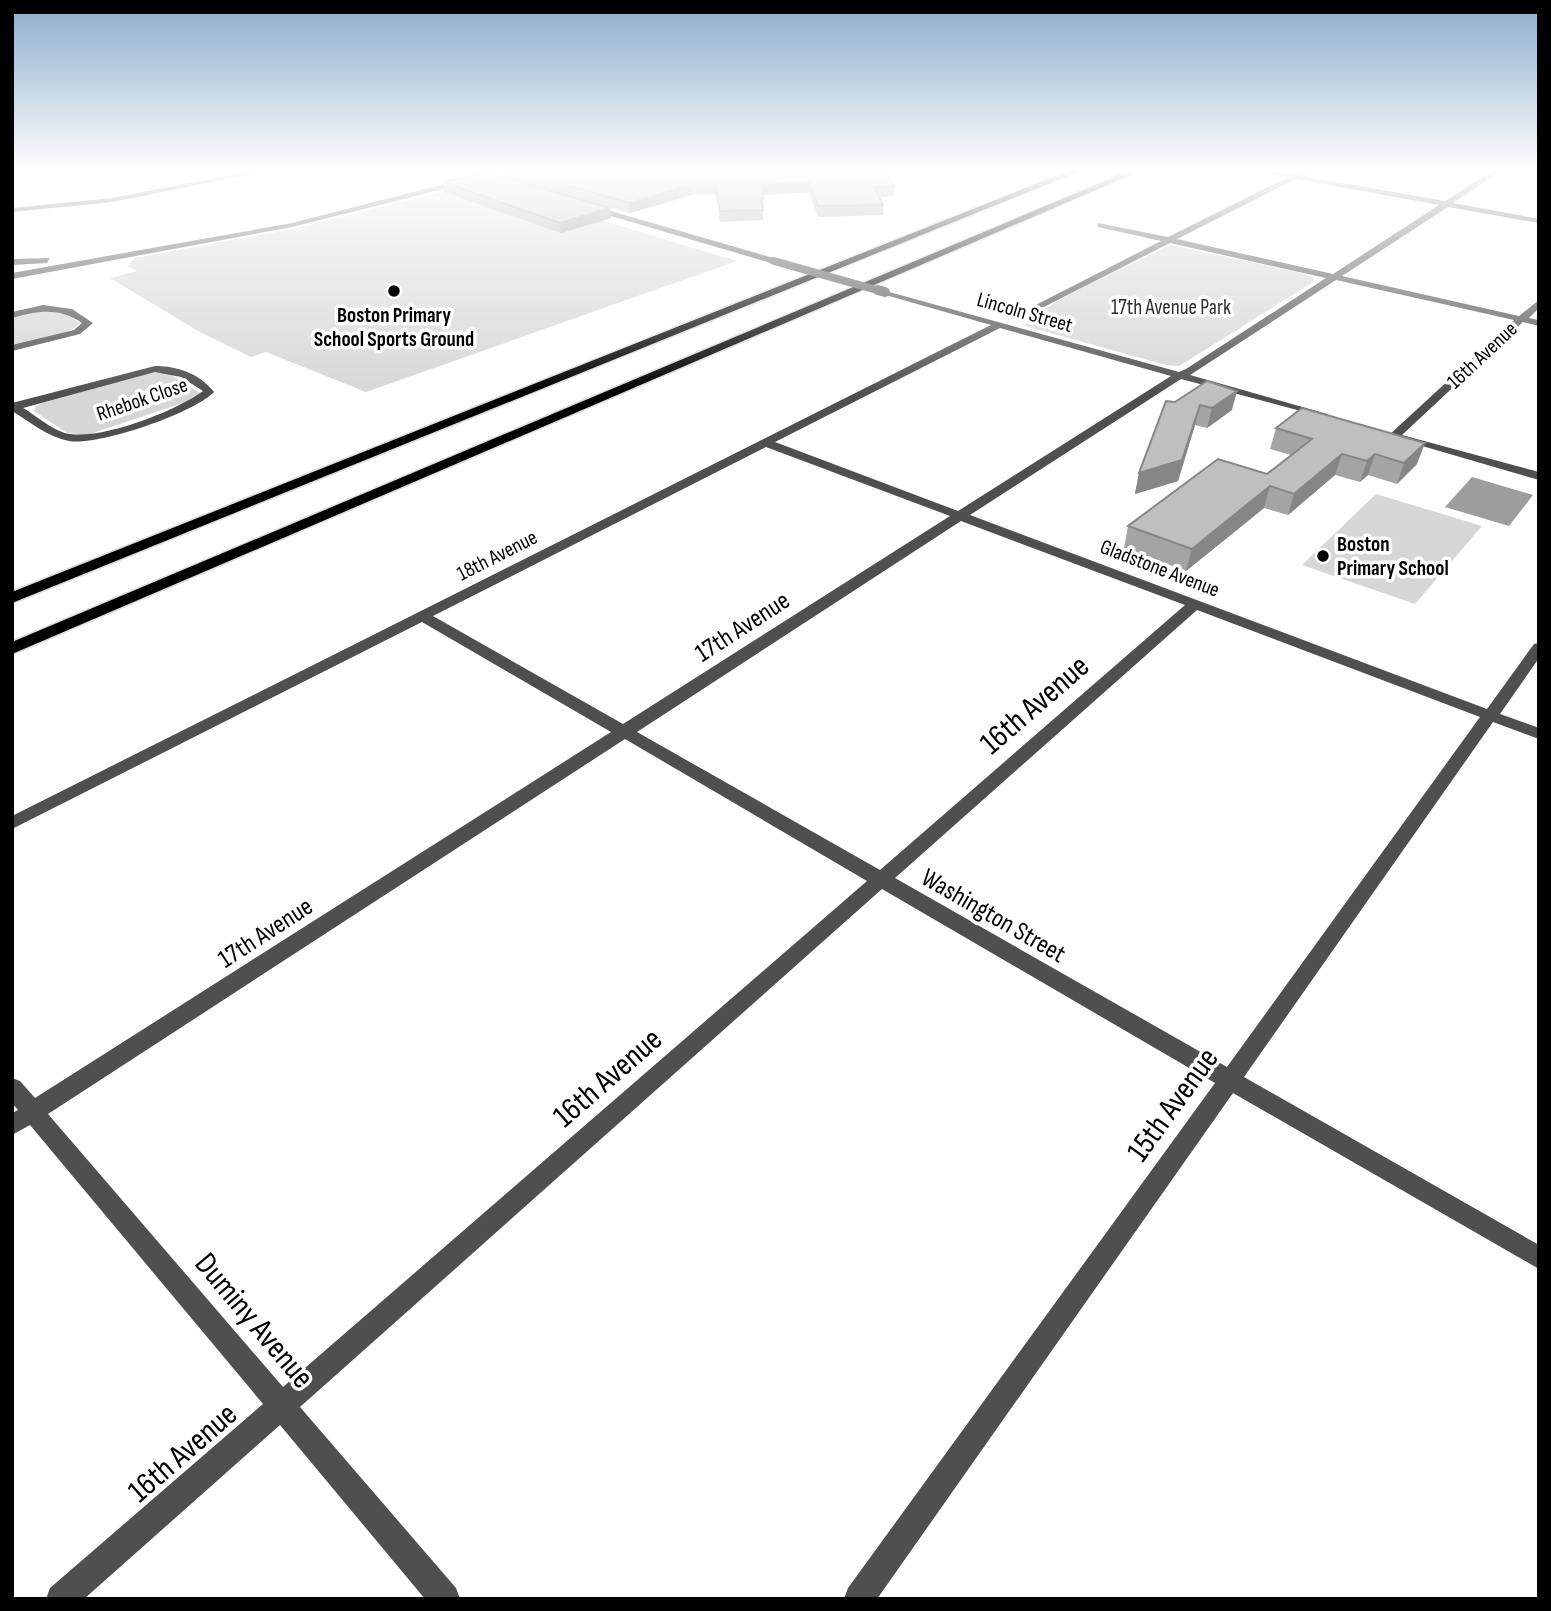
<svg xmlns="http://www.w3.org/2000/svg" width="1551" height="1611" font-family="'Sofia Sans Condensed',sans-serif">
  <rect width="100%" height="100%" fill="#fff"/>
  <!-- green -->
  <path fill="#d6d6d6" d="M478,183L737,261L366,392L266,352L251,357L198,331L110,278L137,271L128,266L135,258L299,228Z
    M1171,245L1302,273L1312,277L1315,281L1179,366L1166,365L1025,326C1036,306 1144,258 1171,245Z
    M40,310L61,311L80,323L69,331L12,346V317Z
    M152,372L168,373L200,393L189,401L87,435L67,433L34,411L35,407L42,403Z
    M1376,494L1482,526L1415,604L1302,565Z"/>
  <!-- water -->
  <path fill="#9d9d9d" d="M1472,477L1533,495L1509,526L1445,507Z"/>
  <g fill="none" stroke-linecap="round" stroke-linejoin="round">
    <defs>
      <path id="highway" d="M1073,169H1085L12,603V592Z
        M1133,169H1145L12,654V642Z"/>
    </defs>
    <!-- highway casing -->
    <use href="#highway" stroke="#dbdbdb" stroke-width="3"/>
    <!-- minor -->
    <path fill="#4f4f4f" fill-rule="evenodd" d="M262,169H278L112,202L12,212V208L112,198Z
      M1250,169L1294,174L1304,169H1314L1303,176L1445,201L1495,169H1504L1453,203L1539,219V223L1448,207L1342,276L1519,316L1539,300V308L1529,318L1539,320V326L1523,322L1402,435L1539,472V480L1388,436L1514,320L1336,280L1190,375L1327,414V418L1181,379L970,515L1487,709L1534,644L1539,643V658L1500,714L1539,728V739L1493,722L1244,1077L1539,1245V1269L1233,1093L877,1599H844L848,1588L1215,1083L882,889L300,1407L456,1588L460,1599H425L280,1425L84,1599H46L50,1588L263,1404L30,1125L12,1135V1113L18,1110L12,1103V1078L20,1081L35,1098L611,732L422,622L12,829V816L991,325L882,294V290L1179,372L1186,369L1326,278L1170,243L1026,316L1018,314L1161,241L1098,227V223L1168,237L1288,177ZM1296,179L1439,205L1333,274L1177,239ZM1000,328L1171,376L958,511L775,442ZM766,447L950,516L623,724L433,616ZM961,521L1185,605L880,870L637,732ZM1197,610L1480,717L1227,1067L895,878ZM625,739L867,881L283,1387L48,1114Z
      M464,179L467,183L292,227L12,279V273L292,223Z
      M590,205L777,259L778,261L771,263L587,209Z
      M50,258L47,263L12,265V259Z
      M43,305L72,309L93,323L80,334L12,351V345L74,330L82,323C58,307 38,311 12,318V312Z
      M155,366C178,366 200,374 214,392C194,413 99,446 69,441C48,437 30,422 12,411V403ZM155,372L181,377L203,391C176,411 104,439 70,434C54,432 37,416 23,408Z"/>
    <!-- highway -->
    <use href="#highway" fill="#000" fill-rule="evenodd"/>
    <!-- minor-bridge-far1 -->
    <path stroke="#4f4f4f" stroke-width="8" d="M774,261L884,292"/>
    <!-- minor-bridge -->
    <path stroke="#4f4f4f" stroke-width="10" d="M878,290L885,292"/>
  </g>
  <!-- wall -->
  <path fill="#a4a4a4" d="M505,169H883L894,186V196L879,197L883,205V215L818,217L809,192L764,195V208H763V220L720,222L716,194L692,195L630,213L506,177Z
    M443,182L610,208L611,218L561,233L444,192Z
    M1207,381L1232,410L1207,428L1195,425L1178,481L1135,494L1139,473Z
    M1276,428L1417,464L1397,484L1368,475L1360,482L1335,475L1288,515L1264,508L1186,571L1124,548L1128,526L1267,474L1291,455L1270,449Z"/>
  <!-- shaded-wall -->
  <path fill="#868686" d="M809,182V192L761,195V185Z
    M691,185L692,195L630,213V203Z
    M610,208L611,218L561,233L560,223Z
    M1237,391L1232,410L1207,428L1212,408Z
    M1200,405L1195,425L1178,481L1135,494L1139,473Z
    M1425,443L1417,464L1397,484L1404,463Z
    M1342,454L1335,475L1288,515L1294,494Z
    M1375,454L1368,475L1360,482L1367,461Z
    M1270,486L1264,508L1186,571L1192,549Z"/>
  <!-- building -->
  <path fill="#bfbfbf" stroke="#868686" stroke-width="2" d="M510,169H883L894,186L874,187L883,205L818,206L809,182L761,185L764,198H761L763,210L720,211L715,184L691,185L630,203Z
    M486,172L610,208L560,223L443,182Z
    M1207,381L1237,391L1212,408L1200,405L1182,460L1139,473L1166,401L1175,402Z
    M1302,408L1425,443L1404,463L1375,454L1367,461L1342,454L1294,494L1270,486L1192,549L1128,526L1218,459L1267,474L1312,439L1276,428Z"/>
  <!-- sky -->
  <linearGradient id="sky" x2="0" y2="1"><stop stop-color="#8aabca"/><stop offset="0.43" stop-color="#fff"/><stop offset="1" stop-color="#fff" stop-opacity="0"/></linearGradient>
  <rect width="1551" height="395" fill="url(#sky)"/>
  <!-- markers -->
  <g fill="#000" stroke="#fff" stroke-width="2.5">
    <circle cx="394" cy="291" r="7"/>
    <circle cx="1323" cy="556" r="7"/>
  </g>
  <g text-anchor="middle" stroke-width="7" stroke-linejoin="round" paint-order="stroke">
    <!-- far-park labels -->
    <g font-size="21" fill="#2d2d2d" stroke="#fff">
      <text x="1171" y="314">17th Avenue Park</text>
    </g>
    <!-- far-street labels -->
    <g font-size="21" fill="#000" stroke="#fff">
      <text transform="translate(1025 312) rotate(16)" y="7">Lincoln Street</text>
      <text transform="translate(1482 355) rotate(-43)" y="7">16th Avenue</text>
      <text transform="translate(142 399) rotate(-19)" y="7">Rhebok Close</text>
      <text transform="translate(497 555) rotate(-27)" y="7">18th Avenue</text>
      <text transform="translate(1160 568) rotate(21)" y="7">Gladstone Avenue</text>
    </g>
    <!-- far-poi labels -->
    <g font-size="21" font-weight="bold" fill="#000" stroke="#fff">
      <text x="394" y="322">Boston Primary<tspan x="394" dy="24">School Sports Ground</tspan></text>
      <text x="1337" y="551" text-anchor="start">Boston<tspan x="1337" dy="24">Primary School</tspan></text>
    </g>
    <!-- street labels -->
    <g font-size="26" fill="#000" stroke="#fff">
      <text transform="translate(742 626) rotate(-33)" y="9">17th Avenue</text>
      <text transform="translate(994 915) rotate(30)" y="9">Washington Street</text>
      <text transform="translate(265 932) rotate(-33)" y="9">17th Avenue</text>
    </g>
    <!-- near-street labels -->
    <g font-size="32" fill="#000" stroke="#fff">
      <text transform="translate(1034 704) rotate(-41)" y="11">16th Avenue</text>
      <text transform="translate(607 1077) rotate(-41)" y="11">16th Avenue</text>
      <text transform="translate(1172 1104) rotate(-54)" y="11">15th Avenue</text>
      <text transform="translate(255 1320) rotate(50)" y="11">Duminy Avenue</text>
      <text transform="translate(182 1452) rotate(-41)" y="11">16th Avenue</text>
    </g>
  </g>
  <!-- border -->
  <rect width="1551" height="1611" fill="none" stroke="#000000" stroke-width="28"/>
</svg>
